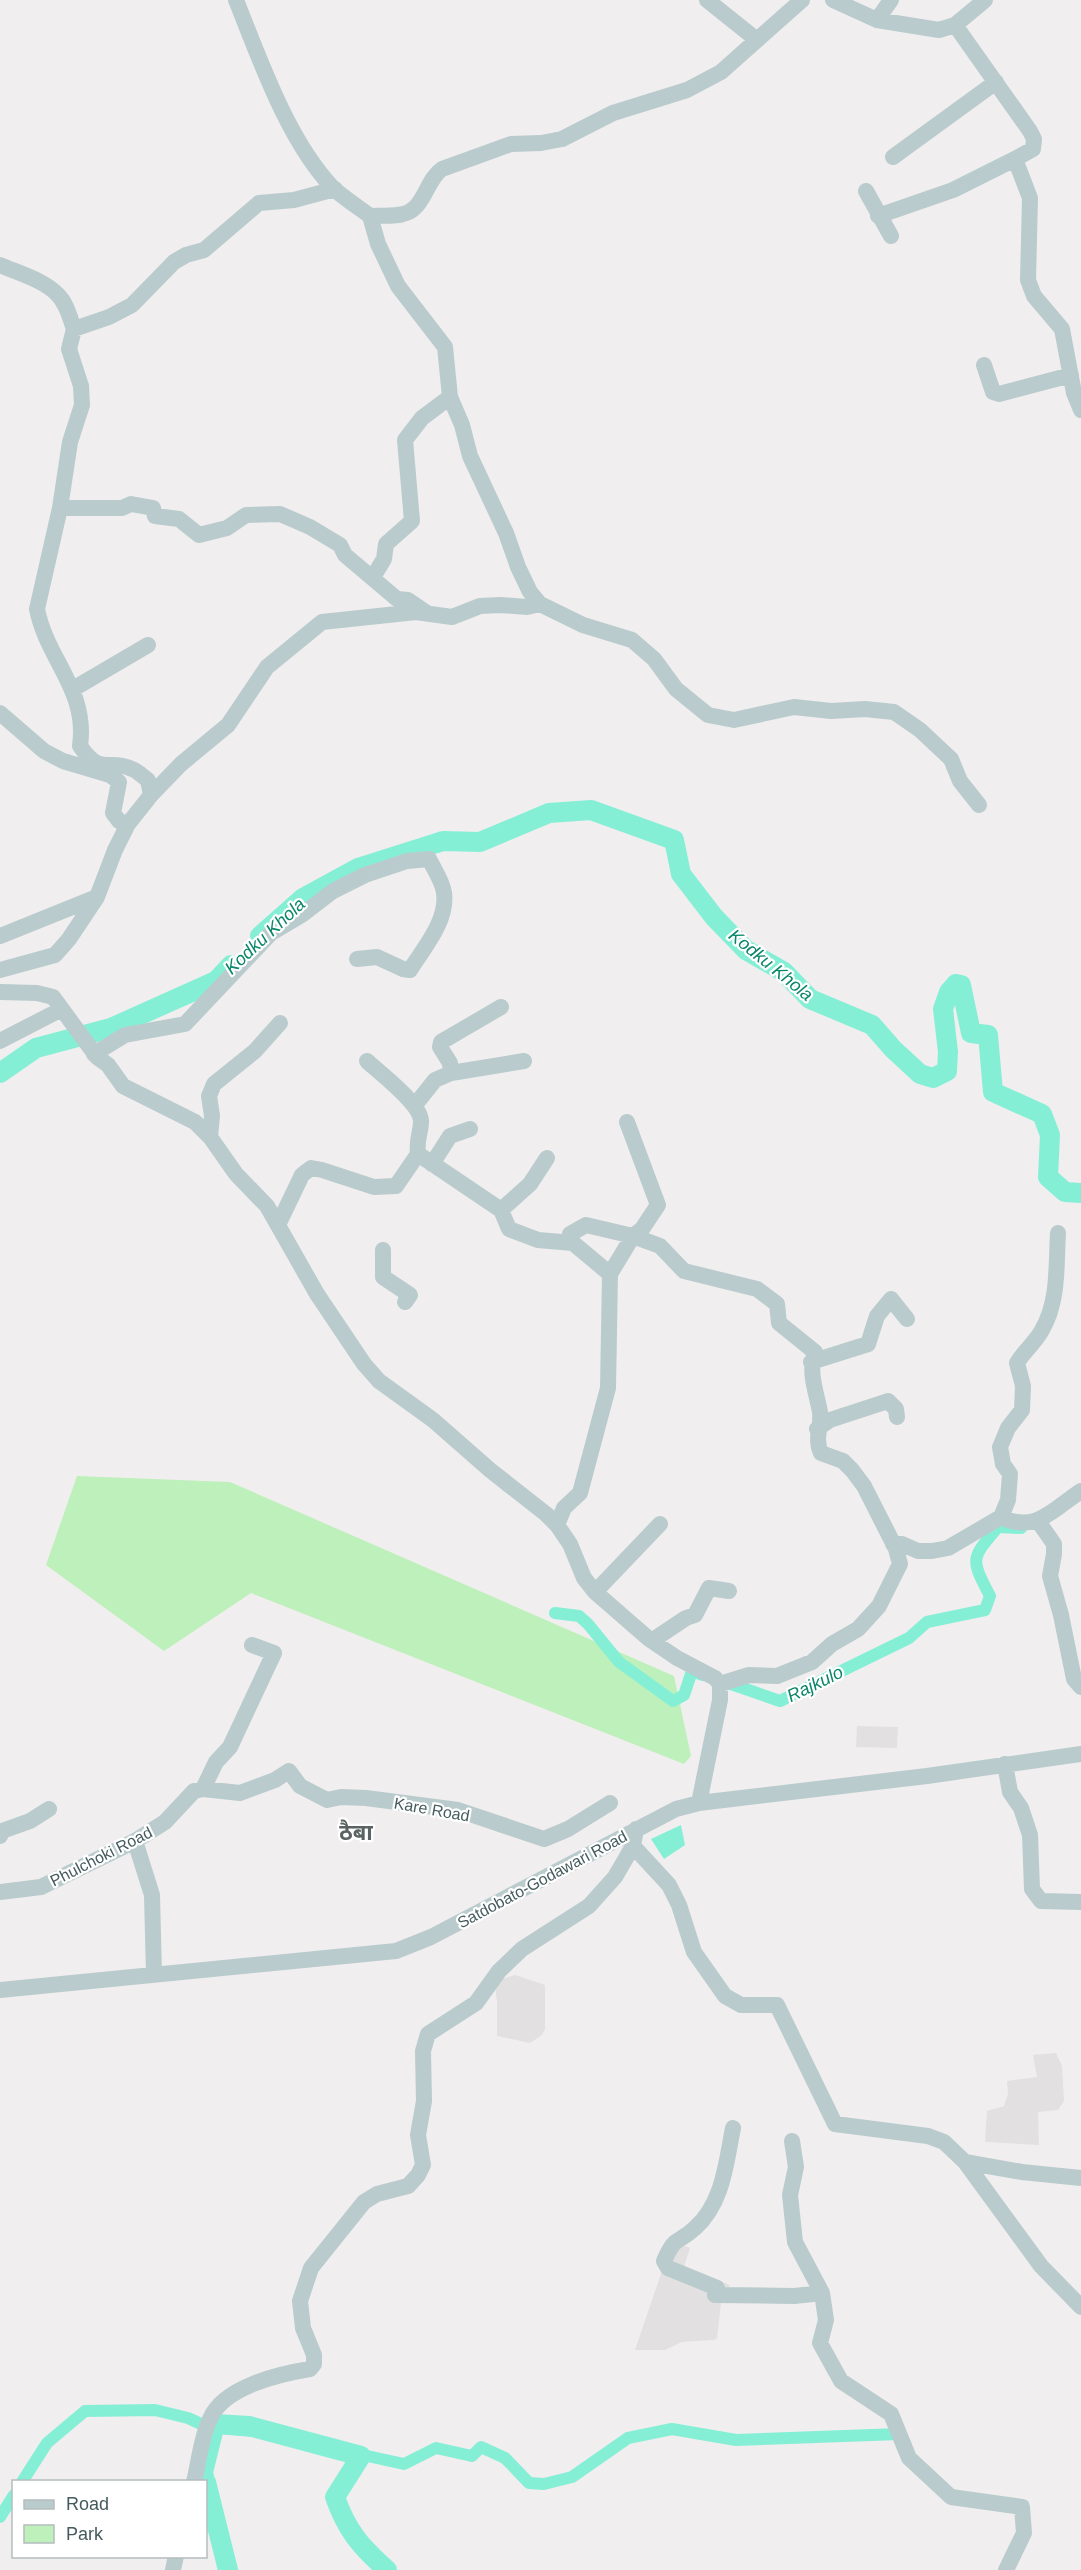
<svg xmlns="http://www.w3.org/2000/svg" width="1081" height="2570" font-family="Helvetica,'Noto Sans Devanagari',sans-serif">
  <rect width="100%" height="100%" fill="#f1eeef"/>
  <!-- education -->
  <path fill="#e2e0e1" d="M857,1726L898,1727L897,1748L856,1747Z
    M515,1975L545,1985V2029L542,2035L530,2043L497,2036V2002L495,1985L501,1979Z
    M1056,2053L1062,2066L1064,2101L1058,2110L1038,2112L1039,2145L985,2142L987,2111L1004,2106L1008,2094L1007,2081L1037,2077L1033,2055Z
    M676,2242L690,2248L684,2267L730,2285L721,2303L717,2338L714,2340L682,2342L665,2350H635L664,2265Z"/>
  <!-- green -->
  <path fill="#bdf0ba" d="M77,1476L230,1482L674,1676L691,1756L684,1764L251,1593L164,1651L46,1565Z"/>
  <!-- water -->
  <path fill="#85efd6" d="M681,1825L685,1845L664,1859L651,1839Z"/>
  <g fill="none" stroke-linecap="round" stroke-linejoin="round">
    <!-- canal -->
    <path stroke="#85efd6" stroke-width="12" d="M555,1613L579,1616L588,1624L619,1662L673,1701L684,1695L692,1671L703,1675
      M725,1682L780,1701L909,1638L927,1622L985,1610L990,1596C970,1558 971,1559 998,1527L1021,1528
      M219,2428L253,2431L404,2464L436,2448L472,2456L481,2447L505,2458L529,2483L544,2484L572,2477L628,2438L672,2429L736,2440L899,2434
      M22,2482L47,2443L85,2411L155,2410L188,2418L199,2423
      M0,2517L14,2495"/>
    <!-- river -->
    <path stroke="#85efd6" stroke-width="20" d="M260,936L303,898L358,868L443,841L480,842L549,813L591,810L674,840L681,874L714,917L746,950L784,972L810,999L872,1025L893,1049L920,1074L933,1078L947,1071L948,1052L943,1009L949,992L956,984L961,985L971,1033L988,1035L993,1092L1042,1114L1050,1135L1048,1177L1065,1192L1081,1193
      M0,1073L36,1048L111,1028L216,981L231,965
      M205,2482L203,2472L215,2424L249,2426L361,2456L335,2497C347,2531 361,2547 387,2570
      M206,2482L228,2570"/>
    <!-- minor -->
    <path stroke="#b9cbcc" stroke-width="16" d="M236,0C260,60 288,141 333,188C344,198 358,207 370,216C380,215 393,217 403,214C424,210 426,180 442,169L511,144L541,143L562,139L613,113L687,90L721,72L802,0
      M707,0L757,40
      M833,0L877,20L939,30L955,25L985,0
      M877,20L891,0
      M955,25L1030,131L1034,139L1033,149L1015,159L1030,198L1028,280L1034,296L1062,329L1074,393L1081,410
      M893,157L996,82
      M866,191L891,236
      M370,216L378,244L398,286L445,347L450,397L462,425L470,456L506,533L518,567L530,592L540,604L583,625L632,640L654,659L676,689L708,715L734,720L794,707L831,711L865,709L894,712L920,730L951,759L960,781L979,805
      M878,216L953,190L1015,159
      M0,265C18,273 44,280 58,295C67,304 70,318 74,329
      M74,329L109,317L132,305L174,262L186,255L204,250L259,203L294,200L335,189
      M984,365L993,392L999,394L1071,375
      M60,508H122L131,504L153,508L155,516L179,519L199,535L227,528L246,515L280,514L310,527L340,545L345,555L397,599L408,600L427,613
      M373,577L384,559L386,544L412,521L405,440L422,418L450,397
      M73,689L148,645
      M0,713L44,751L63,761L110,775L119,782L113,813L119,821L128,824
      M151,795L181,764L228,725L267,667L322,622L416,612L452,617L480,606L501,605L527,607L540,604
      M0,936L97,897
      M0,970L55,955L69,939L97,897L115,850L128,824L151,795L148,780C143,777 138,771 132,769C109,758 101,777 80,746C88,690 47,660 37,609L60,508L70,442L82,405L81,386L69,349L74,329
      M0,992L37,993L53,997L97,1057L108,1065L123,1086L195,1122L210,1137L236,1174L267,1206L317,1294L364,1364L379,1381L433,1420L490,1470L546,1514L557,1525L570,1544L584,1578L595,1592L649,1639L677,1658L715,1678L720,1684V1700L699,1803
      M0,1041L62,1009
      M94,1054L125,1035L185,1024L271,933L303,914L333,891L365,875L407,861L429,859C434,869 443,882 444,893C448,921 423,949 410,970L403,969L377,957L357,959
      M367,1061C380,1073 421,1104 421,1121C421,1133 416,1139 418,1154
      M451,1073L450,1063L440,1047L441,1042L501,1007
      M415,1105L435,1080L451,1073L524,1061
      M210,1137L212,1116L209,1096L214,1084L255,1051L280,1023
      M432,1164L450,1136L470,1129
      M501,1210L530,1184L547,1158
      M278,1225L302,1175L311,1168L322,1170L374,1187L396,1186L418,1154L501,1210L509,1229L538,1240L573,1243
      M383,1250V1277L410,1295L405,1302
      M610,1274L633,1236L642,1229L658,1205L627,1122
      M811,1362L868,1344L877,1316L891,1299L907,1319
      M817,1429L830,1420L888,1401L896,1409L897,1417
      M1001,1517C1036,1534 1053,1509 1081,1491
      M1038,1521L1054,1544V1554L1050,1576L1061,1615L1074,1679L1081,1687
      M557,1525L564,1508L580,1493L608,1388L610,1274L573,1243L570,1234L586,1225L633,1236L660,1246L684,1271L757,1289L777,1304L779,1323L815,1352C808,1372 816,1391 820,1412C822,1426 814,1438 821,1453L843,1461L852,1470L864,1486L896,1549L900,1564L879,1606L858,1629L832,1644L812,1662L777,1676L749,1675L720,1684
      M893,1544H902L918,1551H932L948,1548L1001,1517L1008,1500L1010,1474L1003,1464L1000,1447L1008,1428L1022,1410L1023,1386L1017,1363C1024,1351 1035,1343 1042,1330C1059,1301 1056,1265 1058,1233
      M595,1592L660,1524
      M653,1640L686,1618L695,1615L709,1588L729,1591
      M1005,1764L1010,1792L1021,1808L1030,1835L1032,1889L1041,1901L1081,1902
      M203,1789L216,1762L230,1747L274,1653L252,1645
      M0,1836L2,1831L30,1821L49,1809
      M135,1841L152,1895L154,1975
      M633,1846L669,1885L679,1905L694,1952L725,1996L741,2005H777L835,2124L928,2136L944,2142L965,2162L1022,2172L1081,2178
      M0,1892L41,1887L135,1841L165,1822L194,1791L203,1789L240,1793L275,1780L289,1771L300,1786L327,1800L341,1797L366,1798L458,1810L544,1839L568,1829L610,1803
      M0,1990L396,1951L431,1937L676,1809L699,1803L927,1776L1081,1754
      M733,2128C726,2163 723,2203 695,2228C677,2245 676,2234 664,2261L668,2268L717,2288L715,2295L794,2296L822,2293
      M792,2141L796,2167L790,2195L795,2242L822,2293L826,2320L820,2343L841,2381L891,2414L909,2458L951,2497L1022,2507L1024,2533L1006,2570
      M965,2162L1041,2266L1081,2307
      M194,2482C199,2462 201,2437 210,2419C223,2387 279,2374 310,2369L314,2364V2355L303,2328L300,2301L311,2268L364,2202L377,2194L408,2186L418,2175L423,2165L418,2135L424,2101L423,2051L428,2034L476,2003L499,1971L522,1949L589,1906L615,1877L633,1846L636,1829
      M173,2570L176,2556"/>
  </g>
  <g text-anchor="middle" stroke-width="4.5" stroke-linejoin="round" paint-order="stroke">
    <!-- street labels -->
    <g font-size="16" fill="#455b5c" stroke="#fff">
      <text transform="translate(432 1809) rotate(10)" y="6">Kare Road</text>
      <text transform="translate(101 1856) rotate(-27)" y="6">Phulchoki Road</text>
      <text transform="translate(542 1879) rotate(-28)" y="6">Satdobato-Godawari Road</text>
    </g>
    <!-- water labels -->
    <g font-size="18" font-style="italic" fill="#0a8669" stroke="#fff">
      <text transform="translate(265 936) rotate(-43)" y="6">Kodku Khola</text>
      <text transform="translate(771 965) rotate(39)" y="6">Kodku Khola</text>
      <text transform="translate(815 1684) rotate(-26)" y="6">Rajkulo</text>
    </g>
    <!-- district labels -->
    <g font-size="22" font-weight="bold" fill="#5a6263" stroke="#fff">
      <text x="356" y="1840">ठैबा</text>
    </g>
  </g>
  <!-- legend -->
  <rect x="12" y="2480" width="195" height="78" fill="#ffffff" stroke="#b5bdbe" stroke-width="1.5"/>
  <rect x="24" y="2500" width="30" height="9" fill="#b9cbcc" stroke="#b5bdbe" stroke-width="1.5"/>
  <text x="66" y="2510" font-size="18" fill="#455b5c">Road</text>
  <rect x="24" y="2525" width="30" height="18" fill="#bdf0ba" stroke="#b5bdbe" stroke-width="1.5"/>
  <text x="66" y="2540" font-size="18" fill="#455b5c">Park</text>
</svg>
